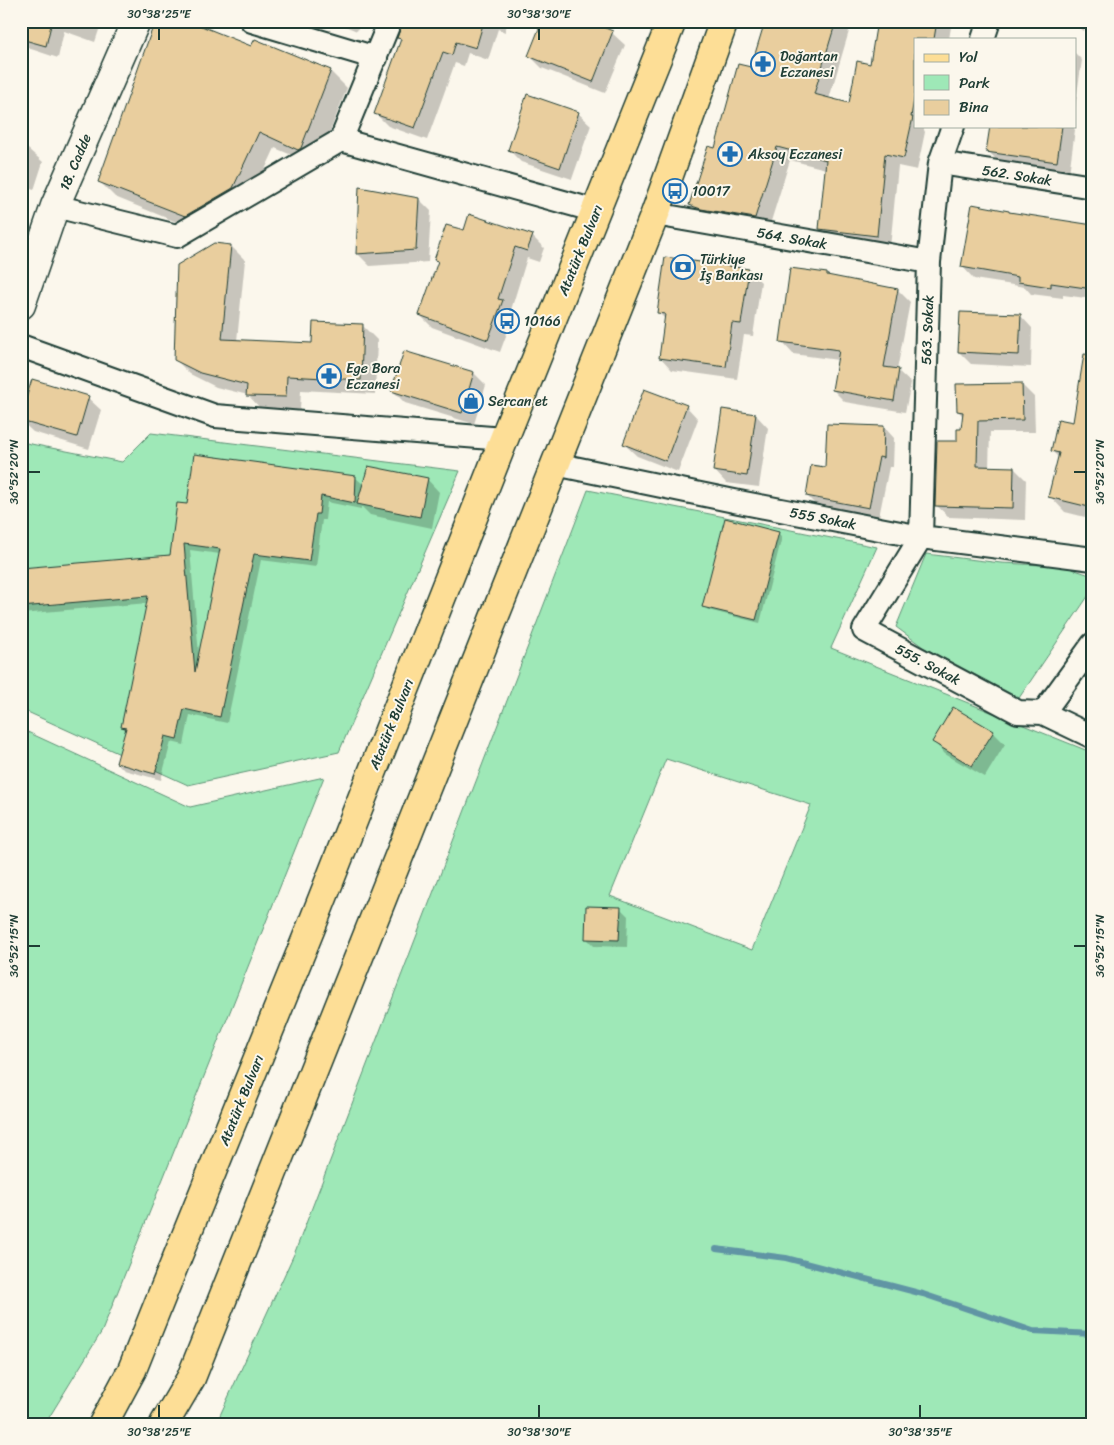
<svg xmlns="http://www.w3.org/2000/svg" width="1114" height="1445" font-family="Sriracha,sans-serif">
  <rect width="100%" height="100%" fill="#fbf7ec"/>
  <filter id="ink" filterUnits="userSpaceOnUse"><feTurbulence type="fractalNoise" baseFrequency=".02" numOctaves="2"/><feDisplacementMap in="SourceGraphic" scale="10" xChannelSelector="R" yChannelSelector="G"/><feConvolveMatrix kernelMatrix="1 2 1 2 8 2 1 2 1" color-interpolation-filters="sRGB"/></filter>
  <g filter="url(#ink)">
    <!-- green -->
    <path fill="#9ee8b7" stroke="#5e9276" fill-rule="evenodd" d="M151,433L460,471L339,752L188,785L21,709V442L122,462Z
      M588,490L877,547L831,648L1093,753V1424H216L295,1252ZM666,759L811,805L752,950L610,896Z
      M926,554L1001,563L1063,566L1093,576V589L1019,698L923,647L896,627Z
      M21,729L190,807L324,777L102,1331L45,1424H21Z"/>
    <!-- shadow -->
    <path fill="#0003" fill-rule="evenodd" d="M21,21H102L95,42L64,31L58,58L28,48L21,41Z
      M333,21H361L357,31Z
      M404,21H508L505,32L498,29L488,60L468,53L464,66L455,63L427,140L388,126L375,113L402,40L399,38Z
      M584,21L612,33L625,45L605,93L542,68L530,56Z
      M766,21H852L829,99L850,105L871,65L878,21H952L949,39H915V126H924V130L925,132L917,170L898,166L890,248L834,242L821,229L826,169L790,160L768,231L704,218L691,205L752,69Z
      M1064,21H1089L1084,31Z
      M252,48L330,71L347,88L317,164L315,165L275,148L249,204L201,232L115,197L99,181Z
      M1075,53L1082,60L1075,108Z
      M578,113L591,125L572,179L521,162L509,150Z
      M991,126H1073L1075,130L1069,174L1000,163L988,151Z
      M21,143L43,162L34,190L21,186Z
      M1093,151V176L1090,173Z
      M419,199L431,211L428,262L370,266L358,254Z
      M1093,226V299L1063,295V298L1031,294L1025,287L974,279L962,266Z
      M464,232L532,236L544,248L539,262L527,258L511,310L514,314L500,352L432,327L420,315L439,263L436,260Z
      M231,246L245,260L237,341L313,344L363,326L377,340L375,394L301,390L300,411L262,410L248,395L216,387L190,374L175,359Z
      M748,270L761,282L753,336L744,335L737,379L672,370L660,357L666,320L658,312Z
      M829,277L898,290L910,302L897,370L911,383L905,412L845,402L833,390L838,360L793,354L781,341Z
      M1020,315L1032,328L1031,367L971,364L959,352Z
      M1093,328V519L1065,512L1050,496L1059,458L1052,451L1074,424L1084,384Z
      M405,352L474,373L486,385L474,424L405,403L393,391Z
      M1022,385L1034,397L1035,432H990L989,468H1014L1026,480L1025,520L949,517L936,505L962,431L964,417L958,411Z
      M88,398L101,410L89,449L33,432L21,421Z
      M686,406L698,419L678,472L637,456L624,444Z
      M756,415L768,428L759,487L726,483L714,470Z
      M884,427L894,438L893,467H889L879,517L817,506L807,496L826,469Z
      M355,477L364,485L427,479L439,492L432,528L370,515L361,506V509L327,502L325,520H322L316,567L261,560L227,723L190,715L184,745L171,742L161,780L124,770L117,763L126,731L122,727L148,603L21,614V570L171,556L188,506ZM190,550L220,554L199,655Z
      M778,533L782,537L760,623L708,610L704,606Z
      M993,732L1005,744L985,777L945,754L933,741Z
      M620,908L628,916L627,947L594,946L586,938Z"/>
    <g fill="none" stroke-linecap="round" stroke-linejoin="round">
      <!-- stream -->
      <path stroke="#6195a4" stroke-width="6" d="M716,1249L786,1258L923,1294L1033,1331L1093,1334"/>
    </g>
    <!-- building -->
    <path fill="#e9ce9e" stroke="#1f3d34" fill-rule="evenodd" d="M21,21H52L46,46L21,39Z
      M155,21H189L251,46L255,39L331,70L301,148L298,150L259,132L233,188L185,216L98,182Z
      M403,21H484L476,48L456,42L452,55L443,52L415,128L374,114L401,39L397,38Z
      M542,21H587L613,31L593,82L528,56Z
      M765,21H836L814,94L849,103L857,61L870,64L877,21H937L934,39H915V93L911,117H913L904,158L885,154L877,236L819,229L826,160L777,147L755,218L701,209L689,205L708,146L715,148L738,64L751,67Z
      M527,94L579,112L560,168L508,150Z
      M990,126H1062L1057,162L986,152Z
      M359,187L419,198L416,250L356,254Z
      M972,204L1009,211V212L1093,225V289L1051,283V287L1018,282V277L961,267Z
      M469,214L533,235L527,251L515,247L498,299L503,300L488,340L419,315L438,261L434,260L446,225L464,230Z
      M214,243L231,245L222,339L312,343L313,322L363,324L361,380L287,376L286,397L246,396L247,385L200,373L174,360L177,265Z
      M665,257L749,269L741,324L732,323L726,367L659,358L665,314L657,313Z
      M790,268L827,273V275L898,289L884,367L899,369L894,401L832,390L839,350L780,342Z
      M960,312L1021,314L1019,355L958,352Z
      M404,351L474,372L462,413L391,391Z
      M1084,354L1093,355V508L1048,497L1059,453L1051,451L1058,419L1073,422Z
      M32,379L89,396L77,437L21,421V415Z
      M1022,383L1023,420L978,421L977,466L1014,467L1013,508L935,506L937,441H957V429H961L963,412L957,411L956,384Z
      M644,389L687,405L666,461L623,444Z
      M722,409L756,414L747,476L713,471Z
      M827,424L884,426L883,458L879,457L869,508L806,496L811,465L825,467Z
      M194,454L356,476L355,503L321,496L319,514H316L309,561L254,554L220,717L184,709L177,739L165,736L155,774L116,763L126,728L121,727L148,596L21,607V568L170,555L177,503L187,504ZM184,544L220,549L195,672Z
      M368,466L428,478L420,517L357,504Z
      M725,518L779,532L756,620L702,607Z
      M953,707L994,731L972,766L932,742Z
      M586,906L621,907L619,940L585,939Z"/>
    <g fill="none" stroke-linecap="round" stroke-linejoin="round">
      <defs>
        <path id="minor" d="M252,21L376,58
          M983,39L989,21
          M953,126L940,163L929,262L921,537L864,630L1018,712L1043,713L1093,737
          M341,140L596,211
          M940,163L1093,187
          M55,206L177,236L341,140L390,21
          M655,214L929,262
          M21,346L215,416L504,439
          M555,464L739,502L921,537L1093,559
          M1043,713L1093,644"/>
        <path id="tertiary" d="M21,305L55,206L136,21"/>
        <path id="primary" d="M103,1424L132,1370L164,1290L314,920L504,439L672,21
          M164,1424L191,1378L655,214L724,21"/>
      </defs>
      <!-- minor casing -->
      <use href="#minor" stroke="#1f3d34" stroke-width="26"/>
      <!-- tertiary casing -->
      <use href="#tertiary" stroke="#1f3d34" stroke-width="31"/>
      <!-- primary casing -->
      <use href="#primary" stroke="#1f3d34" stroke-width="31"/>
      <!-- minor -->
      <use href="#minor" stroke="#fbf7ec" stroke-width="22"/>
      <!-- tertiary -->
      <use href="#tertiary" stroke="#fbf7ec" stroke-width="28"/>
      <!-- primary -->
      <use href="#primary" stroke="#fdde96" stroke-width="28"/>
    </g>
  </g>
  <!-- ticks -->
  <path fill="none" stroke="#1f3d34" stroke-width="2" d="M159,28V40M539,28V40M28,472H40M1074,472H1086M28,946H40M1074,946H1086M159,1405V1418M539,1405V1418M920,1405V1418"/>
  <!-- icons -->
  <defs>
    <symbol id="pharmacy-ring" viewBox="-11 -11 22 22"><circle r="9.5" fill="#fbf7ec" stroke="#1f6fb2" stroke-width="1.5"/><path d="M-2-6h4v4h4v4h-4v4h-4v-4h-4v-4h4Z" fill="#1f6fb2"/></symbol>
    <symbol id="bus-ring" viewBox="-11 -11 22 22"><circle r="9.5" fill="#fbf7ec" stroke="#1f6fb2" stroke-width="1.5"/><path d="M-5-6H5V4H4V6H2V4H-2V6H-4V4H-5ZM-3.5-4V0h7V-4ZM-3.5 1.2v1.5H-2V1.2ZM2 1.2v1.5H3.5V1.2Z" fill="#1f6fb2"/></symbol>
    <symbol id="bank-ring" viewBox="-11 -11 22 22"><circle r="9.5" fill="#fbf7ec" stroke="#1f6fb2" stroke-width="1.5"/><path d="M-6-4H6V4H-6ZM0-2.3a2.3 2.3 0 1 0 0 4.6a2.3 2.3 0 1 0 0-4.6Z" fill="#1f6fb2"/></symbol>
    <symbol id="shop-ring" viewBox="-11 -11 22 22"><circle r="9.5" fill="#fbf7ec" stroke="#1f6fb2" stroke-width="1.5"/><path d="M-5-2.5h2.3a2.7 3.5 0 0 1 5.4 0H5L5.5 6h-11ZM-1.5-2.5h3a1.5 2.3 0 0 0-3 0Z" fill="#1f6fb2"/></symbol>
  </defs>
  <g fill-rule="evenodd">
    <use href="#pharmacy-ring" x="749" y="50" width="28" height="28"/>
    <use href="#pharmacy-ring" x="716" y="140" width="28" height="28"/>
    <use href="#bus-ring" x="661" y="177" width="28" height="28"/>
    <use href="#bank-ring" x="669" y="253" width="28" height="28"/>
    <use href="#bus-ring" x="493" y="307" width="28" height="28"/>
    <use href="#pharmacy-ring" x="315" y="362" width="28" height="28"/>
    <use href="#shop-ring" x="457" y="387" width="28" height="28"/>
  </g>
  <g text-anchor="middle" stroke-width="4" stroke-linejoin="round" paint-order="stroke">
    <!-- poi labels -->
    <g font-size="14" fill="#1f3d34" stroke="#fbf7ec" text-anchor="start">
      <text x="780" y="61">Doğantan<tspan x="780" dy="16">Eczanesi</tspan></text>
      <text x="748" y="159">Aksoy Eczanesi</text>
      <text x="692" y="196">10017</text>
      <text x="700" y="264">Türkiye<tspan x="700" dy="16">İş Bankası</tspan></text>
      <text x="524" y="326">10166</text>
      <text x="346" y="373">Ege Bora<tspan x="346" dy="16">Eczanesi</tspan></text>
      <text x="488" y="406">Sercan et</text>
    </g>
    <!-- street labels -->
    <g font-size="14" fill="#1f3d34" stroke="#fbf7ec">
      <text transform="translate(75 162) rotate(-67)" y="5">18. Cadde</text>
      <text transform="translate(1017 175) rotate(9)" y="5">562. Sokak</text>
      <text transform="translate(792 238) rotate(10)" y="5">564. Sokak</text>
      <text transform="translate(580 250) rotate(-68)" y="5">Atatürk Bulvarı</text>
      <text transform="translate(927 330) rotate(-88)" y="5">563. Sokak</text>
      <text transform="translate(823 518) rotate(11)" y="5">555 Sokak</text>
      <text transform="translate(928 664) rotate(28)" y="5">555. Sokak</text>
      <text transform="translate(391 724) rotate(-68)" y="5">Atatürk Bulvarı</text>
      <text transform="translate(241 1100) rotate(-68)" y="5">Atatürk Bulvarı</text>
    </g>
  </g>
  <!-- margin -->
  <rect width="1114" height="1445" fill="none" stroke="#fbf7ec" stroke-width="55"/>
  <!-- legend -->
  <rect x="914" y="38" width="162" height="90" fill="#fbf7ec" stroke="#a3ada2"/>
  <rect x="924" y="54" width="25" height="8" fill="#fdde96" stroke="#a3ada2"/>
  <text x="959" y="62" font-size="15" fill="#1f3d34">Yol</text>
  <rect x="924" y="75" width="25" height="15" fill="#9ee8b7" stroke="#a3ada2"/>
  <text x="959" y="88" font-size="15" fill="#1f3d34">Park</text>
  <rect x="924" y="100" width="25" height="15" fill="#e9ce9e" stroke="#a3ada2"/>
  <text x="959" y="112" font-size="15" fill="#1f3d34">Bina</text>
  <rect x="28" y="28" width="1058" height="1390" fill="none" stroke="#1f3d34" stroke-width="2"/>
  <g font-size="12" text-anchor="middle" fill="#1f3d34">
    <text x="159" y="18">30°38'25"E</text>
    <text x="539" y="18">30°38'30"E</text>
    <text transform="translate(14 472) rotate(-90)" y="4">36°52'20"N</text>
    <text transform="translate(1100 472) rotate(-90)" y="4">36°52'20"N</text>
    <text transform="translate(14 946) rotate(-90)" y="4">36°52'15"N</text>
    <text transform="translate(1100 946) rotate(-90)" y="4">36°52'15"N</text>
    <text x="159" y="1436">30°38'25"E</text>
    <text x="539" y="1436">30°38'30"E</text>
    <text x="920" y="1436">30°38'35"E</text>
  </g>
</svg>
